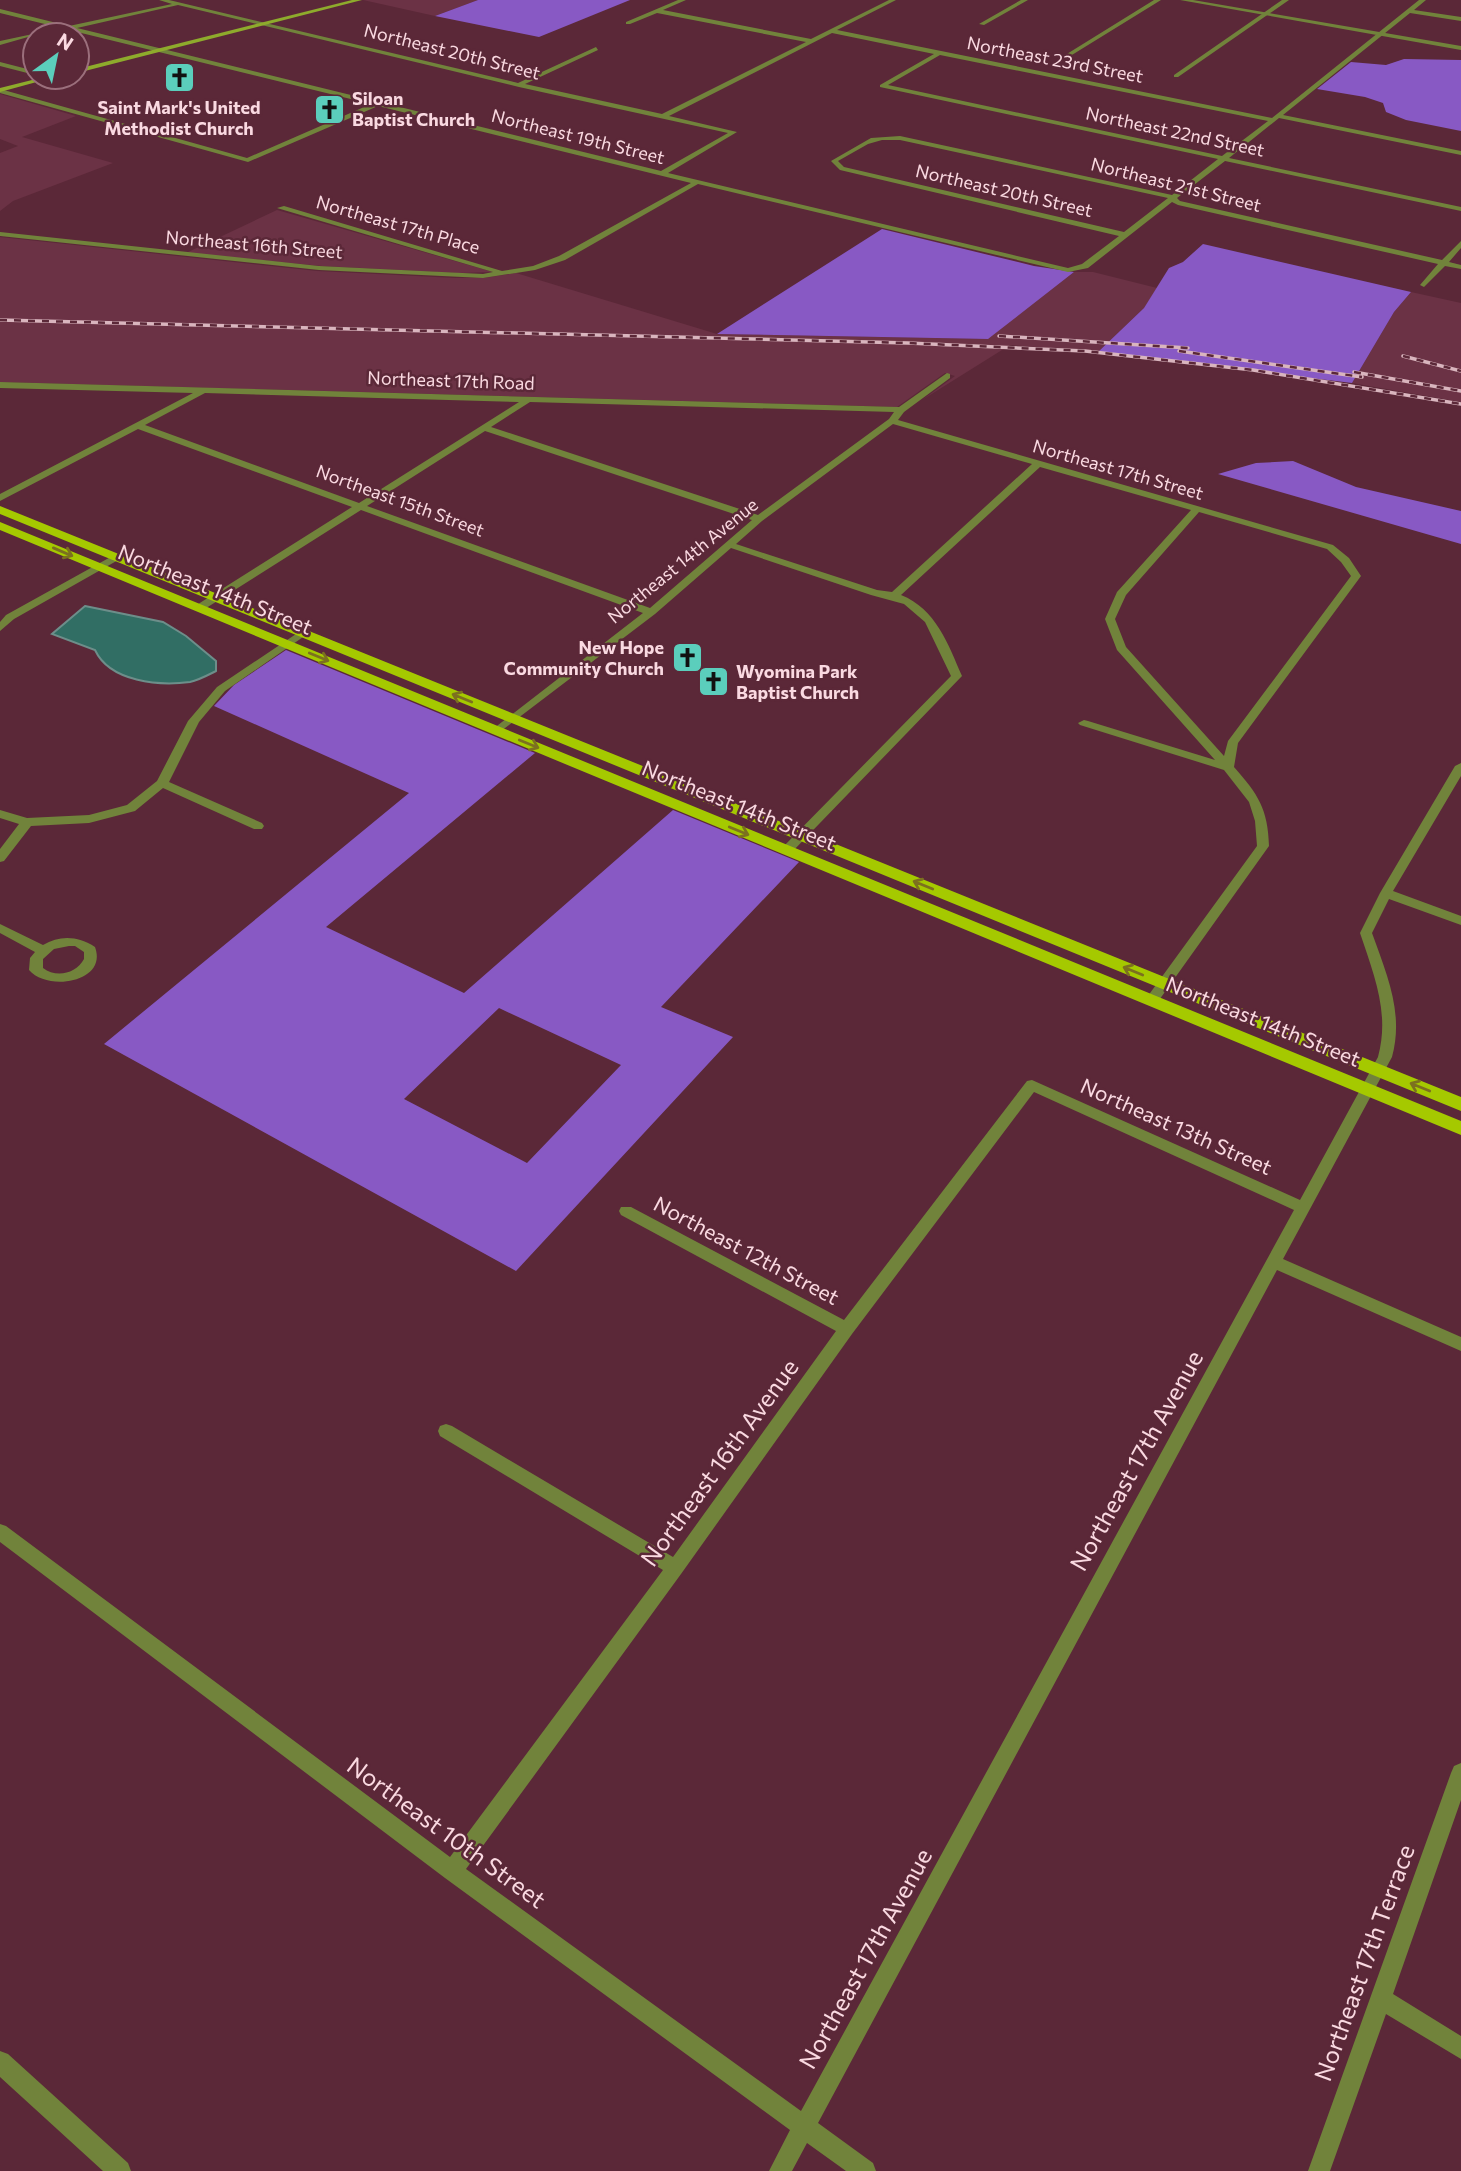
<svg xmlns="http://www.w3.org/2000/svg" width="1461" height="2171" font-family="Commissioner,sans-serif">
  <rect width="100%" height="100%" fill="#5b2838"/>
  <!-- built -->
  <path fill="#6b3245" d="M363,0H478L435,16Z
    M0,94L76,116L22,137L113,163L13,201L0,211V153L18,146L0,139Z
    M277,210L493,272L459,273L322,266L186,253Z
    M0,237L317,271L456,278H484L516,273L717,334L987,339L1074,272H1093L1157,288L1144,308L1098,352L1010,345L922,400L955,376L945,373L897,407L0,382Z
    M1411,292L1461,303V402L1352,383L1394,312Z"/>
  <!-- forest -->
  <path fill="#8859c4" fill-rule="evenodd" d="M478,0H630L539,37L435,16Z
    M1404,59L1461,60V131L1406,120L1386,112L1383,103L1365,97L1317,89L1351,62L1386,65Z
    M882,229L1034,266L1074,272L988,339L717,334Z
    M1203,244L1411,292L1394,312L1352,383L1098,352L1144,308L1169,268L1183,262Z
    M1293,461L1356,487L1461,511V544L1218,474L1256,463Z
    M286,650L535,753L326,927L464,993L673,810L799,862L661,1007L733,1037L516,1271L104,1044L409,793L214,706L234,685ZM499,1008L621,1065L527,1163L404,1099Z"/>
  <!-- water -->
  <path fill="#316e64" stroke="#6d8e8a" stroke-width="2" d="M85,606L163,622L186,636L216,661V671C208,675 199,680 190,682C159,686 110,682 95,650L52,634Z"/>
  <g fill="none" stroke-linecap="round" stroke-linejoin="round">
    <!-- minor -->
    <path fill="#71833b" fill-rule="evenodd" d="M159,0H169L518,83L596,47L598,50L525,84L662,114L806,42L657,13L630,24H626V22L678,0H686L663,10L811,39L889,0H896L837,30L1272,118L1419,0H1426L1414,10L1461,17V21L1410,13L1283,115L1461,151V155L1279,118L1229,158L1461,207V211L1225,161L1177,198L1180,201L1442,260L1461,241V248L1449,262L1461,265V269L1445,266L1424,287L1420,285L1438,264L1178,205L1172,202L1088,268L1068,272L698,184L565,260L535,270L483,278L319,270L0,236V232L319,266L483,274L493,272L277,208L284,206L502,271L533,266L559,256L691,183L378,106L248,162L0,93V89L247,158L371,104L69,30L35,35L0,45V41L61,28L0,13V9L69,26L172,4ZM178,5L519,87L728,133L661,171L77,28ZM832,33L934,54L880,85V87L1218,159L1172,195L900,136L871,138L831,161L840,170L1119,236L1082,264L1068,268L668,173L737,132L669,116ZM940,55L1268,121L1222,156L888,85ZM882,140H900L1168,198L1124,232L844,167L838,161L868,144Z
      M1021,0H1028L984,25L979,24Z
      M1154,0H1161L1067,58L1062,57Z
      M1282,0H1289L1178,77H1174V75Z
      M0,62L35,71V75L0,66Z
      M947,373L950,374V378L904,412L898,420L1333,545L1349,558L1361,576L1238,743L1234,767C1258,794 1268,809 1269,846L1157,1003H1147L1145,1000L1257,846L1255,821L1249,802L1224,770L1080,725L1078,723L1084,720L1088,721L1215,760L1117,650L1105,619L1117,592L1191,510L1040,467L901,595C936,609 948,644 962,676L791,853L787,854L781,850L783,847L951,676L925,622L904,604L871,595L731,548L655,614L497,734L493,733V729L643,613L361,510L203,610H195V606L352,507L138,429L0,501V494L193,393L0,388V382L899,407ZM205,393L519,402L359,503L145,425ZM530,402L894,412L889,419L758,515L491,427ZM893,424L1032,464L892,592L877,590L736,544L762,521ZM485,431L752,520L650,608L367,506ZM1199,512L1327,549L1341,562L1351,576L1228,741L1224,756L1126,647L1115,619L1126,595Z
      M116,554L121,557L120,559L14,619L0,631V622L6,615Z
      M302,630L306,631V635L225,691L199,722L169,782L262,823L264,826L262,829H254L163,788L135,811L89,823L31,826L4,861L0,862V849L19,824L0,818V810L27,818L89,815L127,805L157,781L188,721L217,687Z
      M1461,763V776L1393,891L1461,916V925L1389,899L1372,933C1387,975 1404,1013 1392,1057L1283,1259L1461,1337V1351L1277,1270L818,2123L873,2163L876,2171H846L807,2143L792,2171H769L790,2130L445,1878L0,1542V1524L6,1526L450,1857L663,1570L440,1436L438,1431L440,1426L446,1424L452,1426L673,1557L836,1331L621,1215L619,1211L621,1207H631L844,1320L1027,1081L1032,1080L1300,1200L1378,1057C1390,1013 1374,975 1360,933L1380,893L1455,766ZM1034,1092L1294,1210L801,2111L466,1869L681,1574L852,1334Z
      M0,924L43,945C60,935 78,936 95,947C108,982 48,992 29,970L30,958L35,952L0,933ZM69,946H75L84,952V959C76,974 56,978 43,968V959L54,949Z
      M1461,1763V1800L1393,1994L1461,2036V2059L1386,2014L1330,2171H1308L1451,1773L1454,1766Z
      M0,2051L8,2054L128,2163L131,2171H103L0,2077Z"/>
    <!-- tertiary -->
    <path fill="#71833b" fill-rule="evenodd" d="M1180,0H1193L1461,46V50Z"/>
    <!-- secondary -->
    <path fill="#8eab2c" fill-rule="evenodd" d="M352,0H362L77,73V69Z
      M44,77H55L0,92V88Z"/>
    <!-- primary -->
    <path fill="#a5c900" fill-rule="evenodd" d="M0,506L1461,1097V1111L0,514Z
      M0,522L1461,1121V1135L0,530Z"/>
    <defs>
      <path id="rail" d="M0,320L908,343L1085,351L1253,370L1461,404
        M999,336L1188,348
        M1179,351L1362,377
        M1403,356L1461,371
        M1354,372L1461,391"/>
    </defs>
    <!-- rail casing -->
    <use href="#rail" stroke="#d9b5be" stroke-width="3.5"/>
    <!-- rail -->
    <use href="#rail" stroke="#5b2838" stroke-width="2.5" stroke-dasharray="7" stroke-linecap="butt"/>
  </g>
  <!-- one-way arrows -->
  <defs><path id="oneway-shaft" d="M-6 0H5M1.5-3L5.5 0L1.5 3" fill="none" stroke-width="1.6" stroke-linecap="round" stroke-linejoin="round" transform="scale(1.75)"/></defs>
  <g stroke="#7c701f">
    <use href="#oneway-shaft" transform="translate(63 552) rotate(23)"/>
    <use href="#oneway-shaft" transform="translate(319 657) rotate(22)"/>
    <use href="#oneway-shaft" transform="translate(462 698) rotate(-158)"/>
    <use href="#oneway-shaft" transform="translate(529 744) rotate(22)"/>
    <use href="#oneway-shaft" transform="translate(739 831) rotate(22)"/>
    <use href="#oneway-shaft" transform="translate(923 885) rotate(-158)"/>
    <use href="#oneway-shaft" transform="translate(1133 971) rotate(-158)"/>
    <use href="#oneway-shaft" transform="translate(1420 1087) rotate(-158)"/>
  </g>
  <!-- icons -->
  <defs>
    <symbol id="church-square" viewBox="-11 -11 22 22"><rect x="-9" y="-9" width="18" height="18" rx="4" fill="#5bcebc" stroke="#5b2838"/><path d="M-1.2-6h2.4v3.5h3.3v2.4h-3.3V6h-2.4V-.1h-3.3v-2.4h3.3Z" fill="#111"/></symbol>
  </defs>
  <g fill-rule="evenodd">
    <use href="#church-square" x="162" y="60" width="35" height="35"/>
    <use href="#church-square" x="312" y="92" width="35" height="35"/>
    <use href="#church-square" x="670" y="640" width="35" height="35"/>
    <use href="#church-square" x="696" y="664" width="35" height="35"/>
  </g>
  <g text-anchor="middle" stroke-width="5" stroke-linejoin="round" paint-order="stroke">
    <!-- far-street labels -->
    <g font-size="18" fill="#fad9e1" stroke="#5b2838">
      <text transform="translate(452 52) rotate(14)" y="6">Northeast 20th Street</text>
      <text transform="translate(1055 60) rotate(11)" y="6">Northeast 23rd Street</text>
      <text transform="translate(1175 132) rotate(12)" y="6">Northeast 22nd Street</text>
      <text transform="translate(578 137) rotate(14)" y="6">Northeast 19th Street</text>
      <text transform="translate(1176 185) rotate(14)" y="6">Northeast 21st Street</text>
      <text transform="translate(1004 191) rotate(13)" y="6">Northeast 20th Street</text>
      <text transform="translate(398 225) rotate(16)" y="6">Northeast 17th Place</text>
      <text transform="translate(254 245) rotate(5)" y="6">Northeast 16th Street</text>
      <text transform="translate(451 381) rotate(2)" y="6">Northeast 17th Road</text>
      <text transform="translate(1118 470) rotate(16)" y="6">Northeast 17th Street</text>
      <text transform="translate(400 501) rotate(20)" y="6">Northeast 15th Street</text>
      <text transform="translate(683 561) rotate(-39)" y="6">Northeast 14th Avenue</text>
    </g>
    <!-- far-poi labels -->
    <g font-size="18" font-weight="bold" fill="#fad9e1" stroke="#5b2838" text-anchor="start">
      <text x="352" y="105">Siloan<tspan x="352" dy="21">Baptist Church</tspan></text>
      <text x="179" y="114" text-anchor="middle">Saint Mark's United<tspan x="179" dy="21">Methodist Church</tspan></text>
      <text x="664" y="654" text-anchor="end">New Hope<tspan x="664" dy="21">Community Church</tspan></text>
      <text x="736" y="678">Wyomina Park<tspan x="736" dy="21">Baptist Church</tspan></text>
    </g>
    <!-- street labels -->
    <g font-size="21" fill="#fad9e1" stroke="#5b2838">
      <text transform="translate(215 590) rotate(22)" y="7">Northeast 14th Street</text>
      <text transform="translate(739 806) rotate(22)" y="7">Northeast 14th Street</text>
      <text transform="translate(1263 1022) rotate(22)" y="7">Northeast 14th Street</text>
      <text transform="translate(1176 1127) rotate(24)" y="7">Northeast 13th Street</text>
      <text transform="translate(746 1251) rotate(28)" y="7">Northeast 12th Street</text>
    </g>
    <!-- near-street labels -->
    <g font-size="24" fill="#fad9e1" stroke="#5b2838">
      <text transform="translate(1137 1461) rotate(-61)" y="8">Northeast 17th Avenue</text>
      <text transform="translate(720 1463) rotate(-54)" y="8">Northeast 16th Avenue</text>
      <text transform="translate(446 1833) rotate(36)" y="8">Northeast 10th Street</text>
      <text transform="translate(866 1959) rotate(-61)" y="8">Northeast 17th Avenue</text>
      <text transform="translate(1365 1963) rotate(-70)" y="8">Northeast 17th Terrace</text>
    </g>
  </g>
  <!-- north arrow -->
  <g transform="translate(56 56) rotate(33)"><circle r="33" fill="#5b2838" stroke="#9b6f7c" stroke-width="2"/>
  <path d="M0-5L12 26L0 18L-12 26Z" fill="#5bcebc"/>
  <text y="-10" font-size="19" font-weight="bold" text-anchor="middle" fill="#fad9e1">N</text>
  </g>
</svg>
